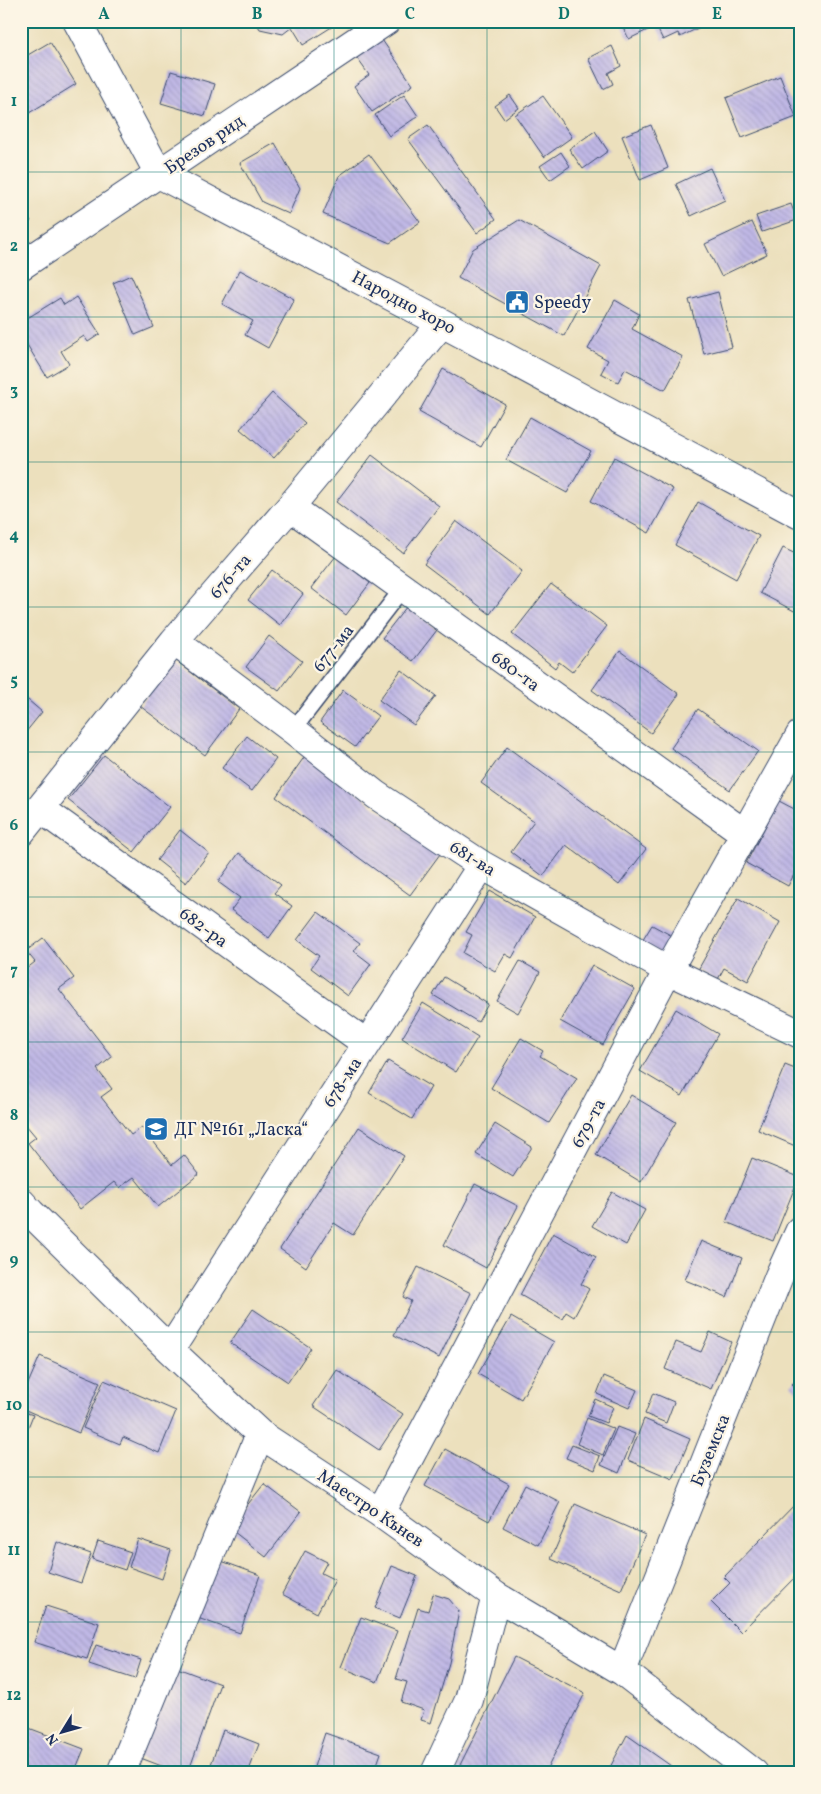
<svg xmlns="http://www.w3.org/2000/svg" width="821" height="1794" font-family="Vollkorn,serif">
  <defs>
    <pattern id="building-back-hatch" width="6" height="6" patternUnits="userSpaceOnUse" patternTransform="scale(1.25)"><rect width="6" height="6" fill="#c0b8e5"/><path d="M-1 5l2 2M0 0l6 6M5-1l2 2" fill="none" stroke="#a49ec7"/></pattern>
  </defs>
  <rect width="100%" height="100%" fill="#fcf5e5"/>
  <filter id="ink" filterUnits="userSpaceOnUse"><feTurbulence type="fractalNoise" baseFrequency=".02" numOctaves="2"/><feDisplacementMap in="SourceGraphic" scale="10" xChannelSelector="R" yChannelSelector="G"/><feConvolveMatrix kernelMatrix="1 2 1 2 8 2 1 2 1" color-interpolation-filters="sRGB"/></filter>
  <filter id="wash" filterUnits="userSpaceOnUse"><feTurbulence type="fractalNoise" baseFrequency=".0096" numOctaves="4" result="noise"/><feDisplacementMap in="SourceGraphic" scale="20" xChannelSelector="R" yChannelSelector="G"/><feGaussianBlur stdDeviation="1.12" result="paint"/><feColorMatrix in="noise" values="0 0 0 0 0 0 0 0 0 0 0 0 0 0 0 0 0 1.4 0 .05"/><feComposite in="paint" operator="in"/></filter>
  <g filter="url(#wash)">
    <rect width="100%" height="100%" fill="#ece0bd"/>
    <g id="blocks">
      <!-- building -->
      <path fill="url(#building-back-hatch)" d="M255,21H338V23L303,45L292,27L283,34L260,29Z
        M620,21H712L680,37L678,33L663,40L656,26L629,39Z
        M380,37L413,85L372,112L354,86L369,75L354,54Z
        M50,42L76,84L21,118V59Z
        M612,46L621,66L608,73L613,84L603,89L588,58Z
        M171,71L215,84L205,116L161,103Z
        M780,76L796,117L742,138L726,98Z
        M404,95L418,116L389,136L375,115Z
        M510,95L519,108L504,119L495,106Z
        M543,96L572,137L544,157L515,115Z
        M428,125L496,219L477,233L408,139Z
        M651,125L668,168L640,180L622,136Z
        M595,131L608,151L583,169L569,149Z
        M275,143L300,188L289,214L262,202L240,163Z
        M561,152L570,166L550,180L540,166Z
        M369,154L420,222L390,243L323,214L339,176Z
        M710,168L725,200L691,216L676,184Z
        M791,204L797,220L762,232L756,216Z
        M21,208L31,221L21,228Z
        M519,220L601,266L564,336L458,278L473,249Z
        M752,222L767,254L721,276L705,244Z
        M240,270L294,299L268,348L245,335L253,321L222,304Z
        M131,275L154,327L135,335L113,283Z
        M718,292L732,347L704,354L689,300Z
        M76,297L100,334L88,342L84,336L61,351L69,364L47,377L21,335V322L60,298L64,305Z
        M615,300L639,314L632,329L683,357L665,390L625,369L618,382L601,373L608,360L588,349Z
        M443,369L505,404L481,447L419,412Z
        M272,393L305,423L274,458L240,429Z
        M530,417L591,451L567,493L506,460Z
        M372,455L439,506L403,553L336,502Z
        M614,457L673,489L649,533L591,501Z
        M698,502L759,536L736,579L675,545Z
        M456,521L522,571L490,614L424,564Z
        M783,548L800,556V614L760,593Z
        M336,556L370,583L346,615L311,588Z
        M272,570L303,594L280,625L248,600Z
        M551,584L607,626L572,672L559,662L555,668L512,634Z
        M407,606L437,630L413,661L382,638Z
        M269,636L302,661L279,691L246,667Z
        M620,651L679,694L651,733L592,690Z
        M175,660L239,709L205,755L140,706Z
        M401,670L436,696L414,725L379,700Z
        M343,690L378,716L355,747L320,722Z
        M21,694L42,712L21,738Z
        M698,709L758,751L730,790L671,748Z
        M247,736L276,759L252,791L222,768Z
        M507,747L646,849L619,885L566,845L543,876L511,852L534,821L481,783Z
        M104,755L170,807L134,852L68,800Z
        M305,756L440,854L410,895L276,797Z
        M779,801L800,812V863L788,886L746,863Z
        M180,830L209,853L186,883L157,860Z
        M239,853L281,885L274,893L292,906L269,938L231,910L240,898L218,882Z
        M490,891L535,917L512,958L505,954L495,971L463,953L472,935L466,932Z
        M738,898L780,922L748,981L724,968L717,981L698,970Z
        M318,912L360,943L354,951L371,964L348,996L311,968L319,956L297,940Z
        M652,925L676,938L666,957L641,943Z
        M43,938L74,978L59,989L112,1057L97,1069L112,1089L101,1097L131,1135L142,1127L172,1165L184,1155L199,1174L158,1207L134,1177L119,1188L114,1182L80,1209L28,1143L36,1137L21,1119V973L35,962L26,951Z
        M520,961L540,972L518,1013L497,1001Z
        M592,965L635,989L603,1045L560,1021Z
        M444,977L488,1004L478,1022L433,995Z
        M423,1003L478,1037L456,1072L402,1038Z
        M676,1009L718,1034L682,1096L640,1071Z
        M521,1038L543,1051L540,1056L577,1078L549,1123L491,1088Z
        M388,1061L431,1087L412,1119L369,1093Z
        M785,1065L800,1071V1148L758,1130Z
        M631,1095L676,1122L641,1182L596,1155Z
        M495,1124L532,1147L513,1177L476,1154Z
        M359,1127L404,1156L353,1235L334,1223L306,1267L280,1249Z
        M752,1158L799,1177L773,1241L726,1222Z
        M475,1184L518,1206L486,1268L444,1245Z
        M612,1192L645,1210L626,1245L592,1226Z
        M553,1233L596,1257L581,1284L589,1289L574,1317L566,1312L562,1319L520,1295Z
        M701,1241L742,1258L727,1297L685,1280Z
        M418,1267L471,1293L439,1358L394,1335L411,1301L403,1297Z
        M253,1309L311,1348L288,1382L230,1343Z
        M511,1317L554,1342L521,1399L478,1374Z
        M710,1332L731,1342L711,1389L665,1369L676,1342L701,1352Z
        M40,1356L100,1382L79,1433L21,1408V1400Z
        M337,1370L403,1414L379,1450L313,1406Z
        M604,1376L637,1390L629,1408L597,1394Z
        M800,1376V1394L791,1385Z
        M104,1380L176,1411L159,1453L123,1437L120,1444L83,1428Z
        M653,1393L674,1402L666,1423L645,1414Z
        M595,1399L613,1407L606,1423L588,1416Z
        M21,1411L33,1415L21,1445Z
        M587,1418L614,1429L603,1455L577,1444Z
        M644,1419L690,1439L673,1479L628,1460Z
        M617,1427L635,1434L619,1473L601,1465Z
        M572,1445L600,1456L595,1470L566,1458Z
        M445,1449L509,1484L489,1521L425,1486Z
        M264,1484L301,1512L266,1557L229,1528Z
        M525,1484L560,1502L538,1545L503,1527Z
        M800,1499V1572L741,1632L711,1602L730,1583L724,1577Z
        M575,1504L645,1535L621,1590L551,1559Z
        M21,1507L28,1510L21,1527Z
        M138,1539L171,1550L162,1579L129,1567Z
        M98,1541L131,1552L125,1570L92,1559Z
        M57,1542L91,1554L81,1583L48,1572Z
        M305,1551L327,1562L321,1573L335,1580L317,1613L282,1594Z
        M213,1558L260,1575L240,1633L192,1616Z
        M392,1566L417,1576L400,1618L375,1608Z
        M433,1594L449,1599L459,1611L449,1663L431,1723L421,1720L424,1710L401,1702L407,1682L396,1679L418,1608L428,1611Z
        M46,1606L99,1623L87,1659L34,1642Z
        M361,1617L397,1631L377,1682L341,1667Z
        M96,1645L141,1660L135,1679L89,1664Z
        M514,1657L585,1693L545,1773H456Z
        M172,1666L220,1684L188,1773H180L138,1757Z
        M21,1725L84,1749L74,1773L67,1771L66,1773H34L21,1768Z
        M223,1730L259,1744L248,1773H208Z
        M325,1733L381,1753L374,1773H312Z
        M627,1735L681,1773H607Z"/>
    </g>
  </g>
  <g filter="url(#ink)">
    <use href="#blocks" fill-opacity="0" stroke="#3a4a6c" stroke-width="1"/>
    <g fill="none" stroke-linecap="round" stroke-linejoin="round">
      <defs>
        <path id="service" d="M293,730L402,589"/>
        <path id="minor" d="M77,21L159,174L442,323L800,515
          M21,266L386,21
          M290,507L744,833
          M174,641L293,730L376,795L482,865L668,970L800,1034
          M41,809L367,1044
          M21,832L174,641L290,507L442,323
          M21,1202L31,1213L170,1350L260,1434L380,1513L496,1596L622,1671L754,1773
          M170,1350L482,865
          M380,1513L668,970L800,735
          M622,1671L779,1276L800,1230
          M121,1773L260,1434
          M435,1773L469,1700L496,1596"/>
      </defs>
      <!-- service casing -->
      <use href="#service" stroke="#3a4a6c" stroke-width="18"/>
      <!-- minor casing -->
      <use href="#minor" stroke="#3a4a6c" stroke-width="30"/>
      <!-- service -->
      <use href="#service" stroke="#fff" stroke-width="15"/>
      <!-- minor -->
      <use href="#minor" stroke="#fff" stroke-width="28"/>
    </g>
  </g>
  <!-- grid -->
  <path fill="none" stroke="#0f766e" stroke-width="1" stroke-opacity="0.55" d="M181,21V1773M334,21V1773M487,21V1773M640,21V1773M21,172H800M21,317H800M21,462H800M21,607H800M21,752H800M21,897H800M21,1042H800M21,1187H800M21,1332H800M21,1477H800M21,1622H800"/>
  <!-- icons -->
  <defs>
    <symbol id="civic-square" viewBox="-11 -11 22 22"><rect x="-9" y="-9" width="18" height="18" rx="4" fill="#1f6fb2" stroke="#fcf5e5"/><path d="M-.6-6.5H3V-4.5H.6V-3L4-1V1h2V6H-6V1h2V-1L-.6-3ZM-1.2 2.5V6h2.4V2.5Z" fill="#fff"/></symbol>
    <symbol id="school-square" viewBox="-11 -11 22 22"><rect x="-9" y="-9" width="18" height="18" rx="4" fill="#1f6fb2" stroke="#fcf5e5"/><path d="M0-5L7-2L0 1L-7-2ZM-4 1L0 2.5L4 1V4Q0 6-4 4Z" fill="#fff"/></symbol>
  </defs>
  <g fill-rule="evenodd">
    <use href="#civic-square" x="503" y="288" width="28" height="28"/>
    <use href="#school-square" x="142" y="1115" width="28" height="28"/>
  </g>
  <g text-anchor="middle" stroke-width="4.5" stroke-linejoin="round" paint-order="stroke">
    <!-- street labels -->
    <g font-size="18" fill="#1b2f5e" stroke="#fcf5e5">
      <text transform="translate(204 144) rotate(-34)" y="6">Брезов рид</text>
      <text transform="translate(404 302) rotate(28)" y="6">Народно хоро</text>
      <text transform="translate(230 576) rotate(-49)" y="6">676-та</text>
      <text transform="translate(333 648) rotate(-52)" y="6">677-ма</text>
      <text transform="translate(516 671) rotate(36)" y="6">680-та</text>
      <text transform="translate(473 858) rotate(32)" y="6">681-ва</text>
      <text transform="translate(204 927) rotate(36)" y="6">682-ра</text>
      <text transform="translate(342 1082) rotate(-57)" y="6">678-ма</text>
      <text transform="translate(588 1123) rotate(-62)" y="6">679-та</text>
      <text transform="translate(710 1450) rotate(-68)" y="6">Буземска</text>
      <text transform="translate(371 1508) rotate(34)" y="6">Маестро Кънев</text>
    </g>
    <!-- poi labels -->
    <g font-size="18" fill="#1b2f5e" stroke="#fcf5e5" text-anchor="start">
      <text x="534" y="308">Speedy</text>
      <text x="174" y="1135">ДГ №161 „Ласка“</text>
    </g>
  </g>
  <!-- margin -->
  <rect width="821" height="1794" fill="none" stroke="#fcf5e5" stroke-width="55"/>
  <!-- north arrow -->
  <g transform="translate(62 1732) rotate(233)" stroke="#fcf5e5" stroke-width="4" paint-order="stroke">
  <path d="M0-4L9 19L0 12L-9 19Z" fill="#1b2f5e"/>
  <text y="-8" font-size="14" font-weight="bold" text-anchor="middle" fill="#1b2f5e">N</text>
  </g>
  <rect x="28" y="28" width="766" height="1738" fill="none" stroke="#0f766e" stroke-width="2"/>
  <g font-size="16" text-anchor="middle" font-weight="bold" fill="#0f766e">
    <text x="104" y="19">A</text>
    <text x="257" y="19">B</text>
    <text x="410" y="19">C</text>
    <text x="564" y="19">D</text>
    <text x="717" y="19">E</text>
    <text x="14" y="106">1</text>
    <text x="14" y="251">2</text>
    <text x="14" y="395">3</text>
    <text x="14" y="540">4</text>
    <text x="14" y="685">5</text>
    <text x="14" y="830">6</text>
    <text x="14" y="975">7</text>
    <text x="14" y="1120">8</text>
    <text x="14" y="1265">9</text>
    <text x="14" y="1410">10</text>
    <text x="14" y="1555">11</text>
    <text x="14" y="1700">12</text>
  </g>
</svg>
